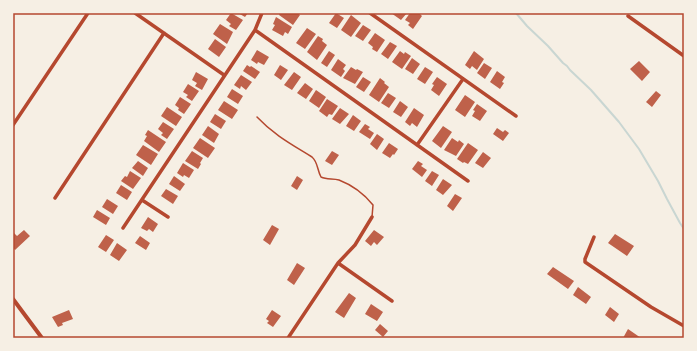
<svg xmlns="http://www.w3.org/2000/svg" width="697" height="351" font-family="'Open Sans',sans-serif">
  <rect width="100%" height="100%" fill="#f6efe4"/>
  <g fill="none" stroke-linecap="round" stroke-linejoin="round">
    <!-- stream -->
    <path stroke="#c9d6d2" stroke-width="2" d="M516,13L527,26L548,46L563,63L567,66L570,70L591,90L619,122L639,149L658,181L667,199L680,223L684,229"/>
  </g>
  <!-- building -->
  <path fill="#bf614a" d="M231,13L243,20L236,30L229,26L231,24L226,20Z
    M238,13H248L245,17Z
    M280,13H297L300,15L293,25L279,15Z
    M336,13L344,18L337,28L329,23Z
    M391,13H407L401,20Z
    M410,13H419L422,16L413,29L408,25L410,23L405,20Z
    M351,15L361,23L351,37L341,30Z
    M276,17L292,27L288,34L285,32L283,36L272,30L275,25L273,24Z
    M220,24L233,32L227,44L213,34Z
    M363,25L371,30L363,41L355,36Z
    M307,28L316,34L305,49L296,43Z
    M375,33L385,40L377,52L372,49L373,47L368,43Z
    M318,36L323,39L322,41L327,45L317,60L307,52Z
    M215,39L226,47L219,57L208,49Z
    M390,42L397,46L388,59L381,54Z
    M257,50L269,57L264,65L258,62L257,64L251,60Z
    M329,51L335,55L327,67L321,63Z
    M400,51L404,54L405,52L411,56L402,69L392,62Z
    M474,51L484,59L477,70L472,66L470,69L465,65Z
    M412,58L420,64L413,74L405,69Z
    M338,59L346,65L343,69L345,71L341,77L331,70Z
    M639,61L650,72L642,81L630,69Z
    M484,63L492,68L485,79L477,73Z
    M247,65L250,67L251,66L260,72L255,79L243,71Z
    M280,65L288,70L281,80L274,75Z
    M351,67L356,70L357,69L363,72L355,84L343,78Z
    M425,67L433,72L425,84L417,79Z
    M497,71L505,77L502,82L504,83L500,89L490,82Z
    M196,72L208,79L202,90L195,86L197,83L192,80Z
    M294,72L301,77L292,90L284,85Z
    M241,75L252,82L246,90L241,86L240,89L234,85Z
    M363,77L371,82L364,92L356,87Z
    M437,77L447,84L439,96L431,90L434,85L432,84Z
    M380,78L385,82L384,83L389,87L379,102L369,95Z
    M305,83L313,89L306,99L297,93Z
    M188,84L199,91L192,101L186,97L188,95L183,92Z
    M232,89L243,96L238,104L227,97Z
    M316,90L326,97L319,108L309,101Z
    M656,91L661,95L652,107L646,102Z
    M388,93L396,98L389,108L381,103Z
    M465,95L475,102L465,117L455,110Z
    M180,97L191,104L184,114L178,110L179,108L175,105Z
    M327,99L338,106L332,115L329,114L327,117L319,111Z
    M224,101L238,110L232,119L218,110Z
    M400,101L408,107L401,117L393,112Z
    M477,104L487,111L480,121L472,116L475,111L473,110Z
    M167,107L182,117L176,126L161,116Z
    M340,108L349,114L340,124L332,119Z
    M414,108L424,115L417,127L412,123L410,126L405,122Z
    M215,114L226,121L221,129L210,122Z
    M353,115L361,121L354,131L346,126Z
    M163,122L174,129L167,139L161,135L163,133L158,129Z
    M365,124L370,127L368,129L374,133L370,139L359,132Z
    M208,126L219,134L214,143L202,135Z
    M443,126L452,132L441,148L432,141Z
    M497,128L503,132L505,130L509,133L503,141L493,134Z
    M148,130L166,142L159,152L144,141L147,136L145,135Z
    M377,134L384,139L377,150L370,144Z
    M200,138L215,148L208,158L193,148Z
    M452,138L458,142L459,140L464,144L456,156L444,150Z
    M389,143L398,149L394,155L393,154L390,158L382,153Z
    M468,143L478,150L468,164L464,162L463,163L457,159Z
    M143,145L158,154L151,165L136,155Z
    M192,151L203,158L200,163L201,164L198,169L185,161Z
    M332,151L339,155L332,165L325,161Z
    M483,152L491,158L483,168L475,163Z
    M138,161L148,168L143,176L132,168Z
    M418,161L423,164L421,166L427,170L422,177L412,169Z
    M183,163L194,170L189,178L184,175L183,177L177,173Z
    M130,171L141,178L133,189L121,181L125,176L127,177Z
    M432,171L439,175L432,186L425,181Z
    M174,176L185,184L180,191L169,184Z
    M297,176L303,180L297,190L291,186Z
    M443,179L452,185L443,195L436,190Z
    M121,185L132,192L127,200L116,193Z
    M166,189L178,196L173,204L161,196Z
    M455,194L462,198L453,211L447,206Z
    M107,199L118,206L113,214L102,207Z
    M97,210L110,218L106,225L93,217Z
    M148,217L158,224L153,232L149,229L147,231L141,228Z
    M272,225L279,229L270,245L263,240Z
    M24,230L30,236L15,250L13,247V232L17,236Z
    M374,230L384,237L377,245L374,242L371,246L365,241Z
    M615,234L634,246L627,256L608,243Z
    M106,235L114,240L106,252L98,247Z
    M140,236L150,243L146,250L135,243Z
    M117,243L127,250L119,261L110,255Z
    M297,263L305,268L294,285L287,280Z
    M553,267L574,281L568,289L547,274Z
    M578,287L591,297L586,304L573,295Z
    M349,293L356,298L344,318L335,312Z
    M371,304L383,312L377,321L365,314Z
    M610,307L619,314L614,322L605,315Z
    M69,310L73,319L62,323L63,325L58,327L52,317Z
    M272,310L281,316L273,327L267,323L269,321L266,319Z
    M380,324L388,331L383,337L375,330Z
    M628,329L641,338H623Z"/>
  <g fill="none" stroke-linecap="round" stroke-linejoin="round">
    <!-- service -->
    <path stroke="#b5482f" stroke-width="1.5" d="M257,117C274,135 291,144 312,157C318,162 317,170 321,177C327,180 333,178 339,180C352,185 365,195 373,205L372,217"/>
    <!-- minor -->
    <path stroke="#b5482f" stroke-width="3.5" d="M135,13L224,75
      M370,13L516,116
      M628,16L684,56
      M255,30L468,181
      M13,125L88,13
      M417,145L463,79
      M55,198L164,33
      M142,200L168,217
      M123,228L255,30L262,13
      M594,237L585,259V262L651,307L684,326
      M338,263L392,301
      M288,338L338,263L355,245L372,217"/>
    <!-- tertiary -->
    <path stroke="#b5482f" stroke-width="4" d="M13,299L42,338"/>
  </g>
  <!-- border -->
  <rect width="697" height="351" fill="none" stroke="#f6efe4" stroke-width="28"/>
  <rect x="14" y="14" width="669" height="323" fill="none" stroke="#b5482f" stroke-width="1.5"/>
</svg>
